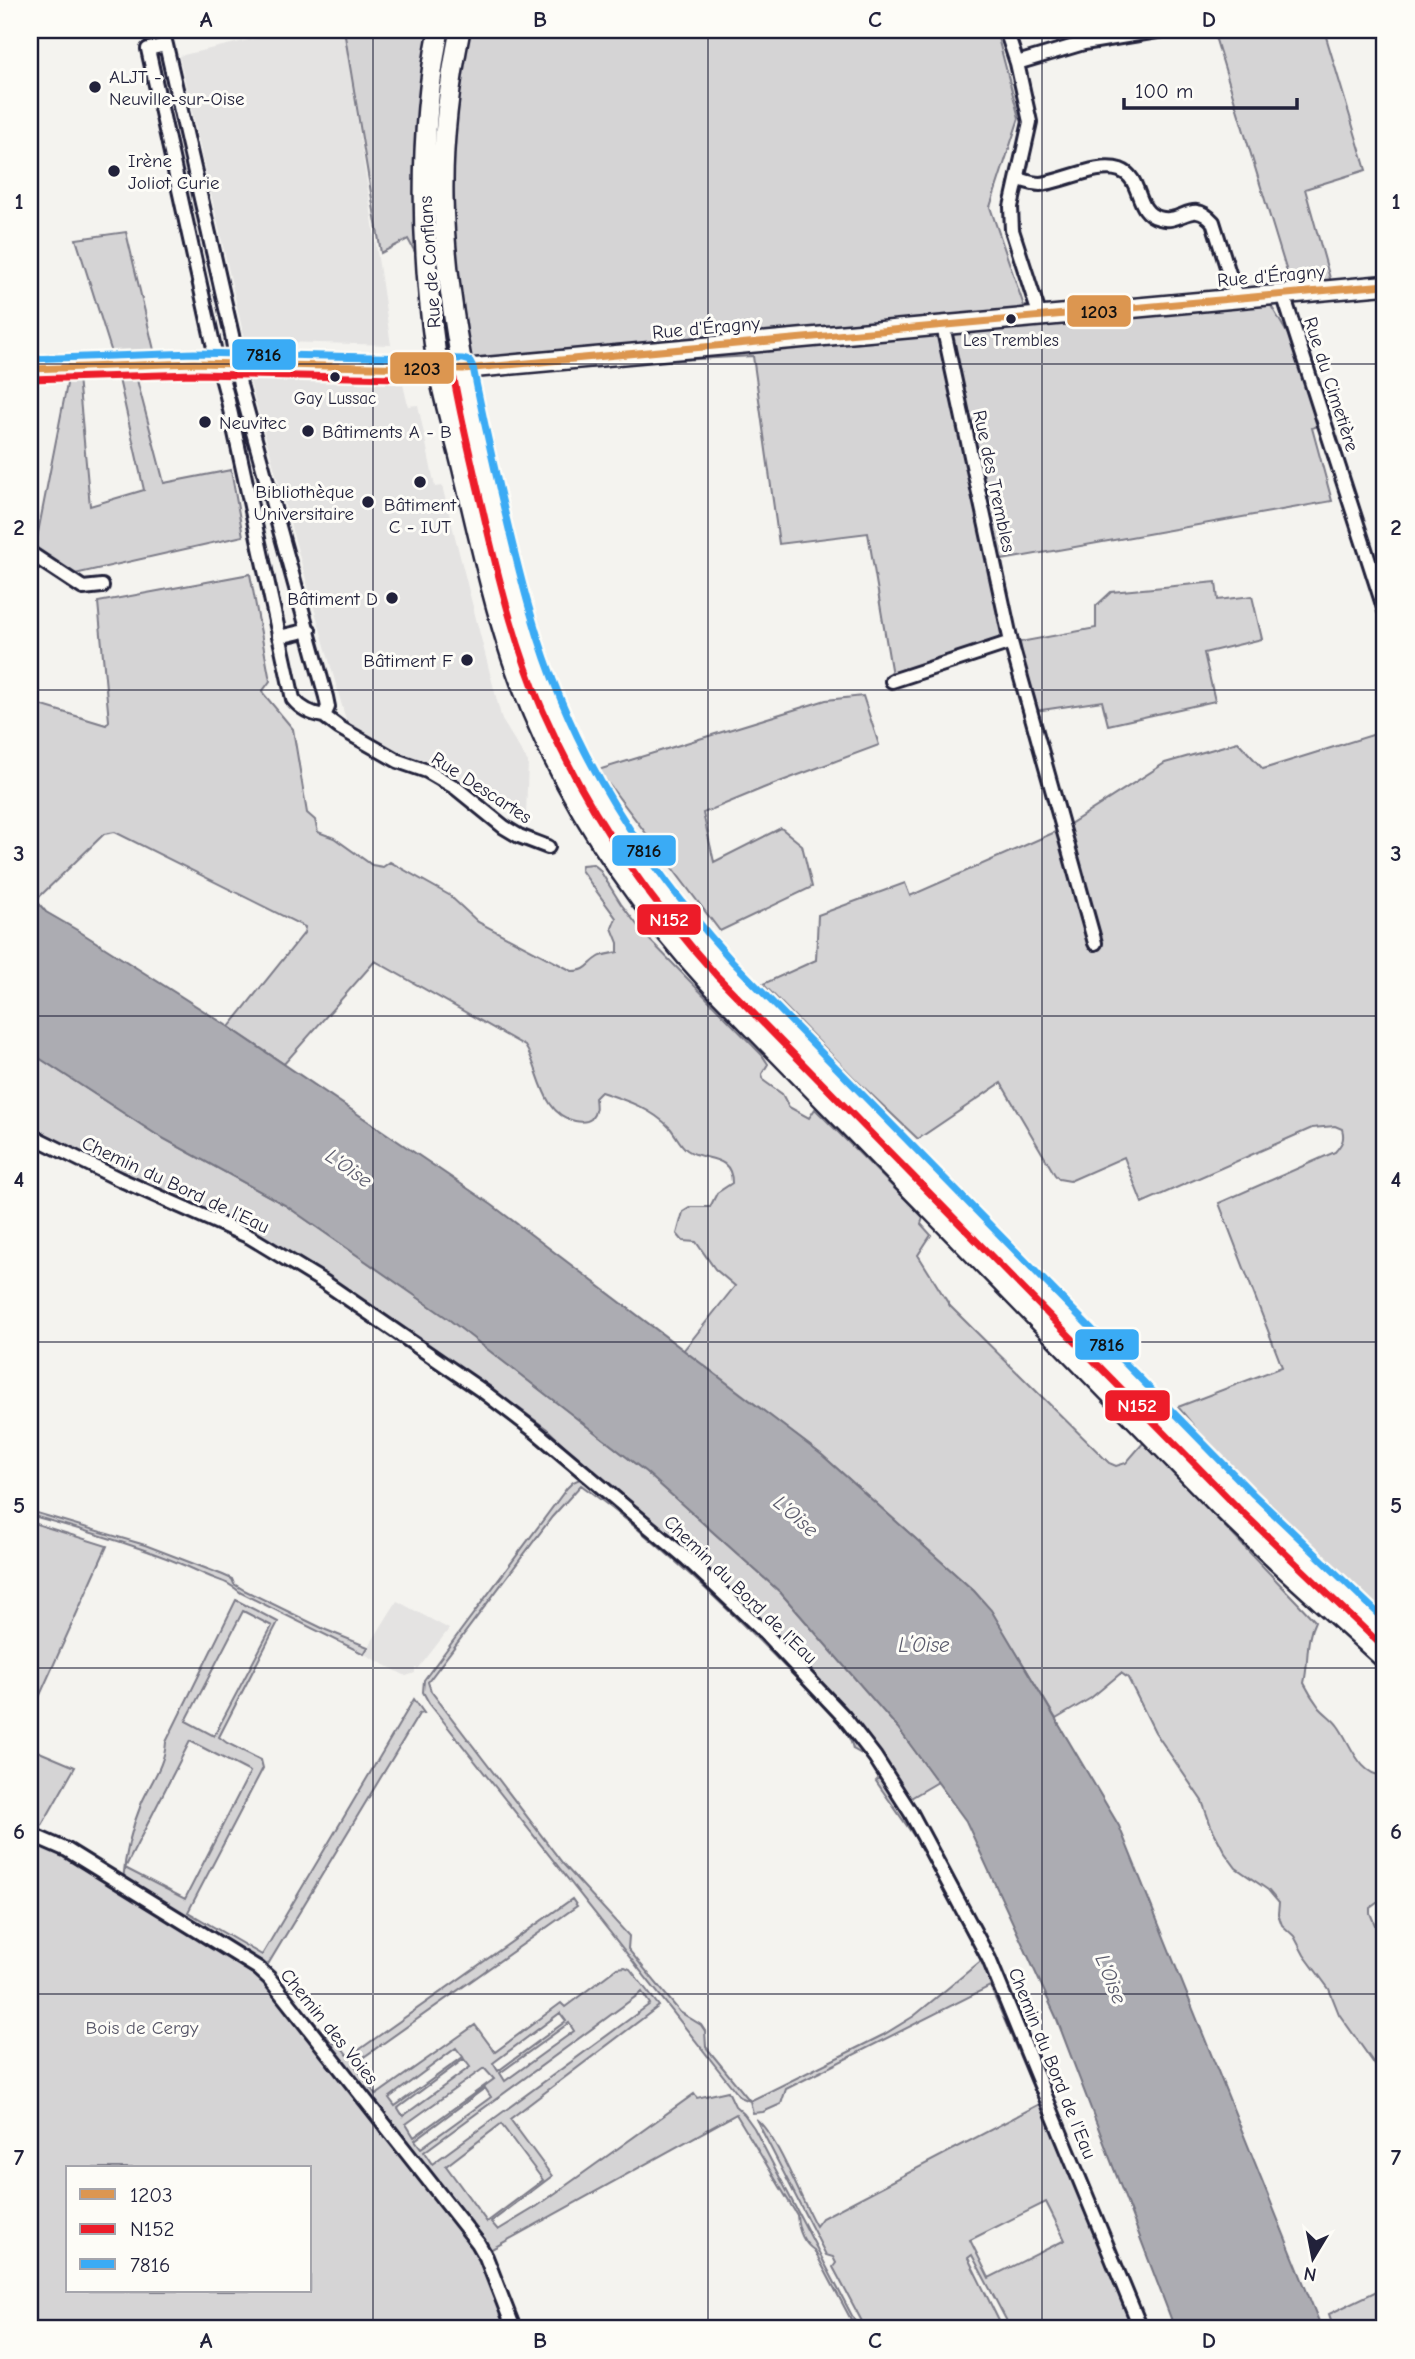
<svg xmlns="http://www.w3.org/2000/svg" width="1415" height="2359" font-family="'Comic Neue',sans-serif">
  <rect width="100%" height="100%" fill="#f4f3ef"/>
  <filter id="ink" filterUnits="userSpaceOnUse"><feTurbulence type="fractalNoise" baseFrequency=".0143" numOctaves="2"/><feDisplacementMap in="SourceGraphic" scale="14" xChannelSelector="R" yChannelSelector="G"/><feConvolveMatrix kernelMatrix="1 2 1 2 8 2 1 2 1" color-interpolation-filters="sRGB"/></filter>
  <g filter="url(#ink)">
    <!-- built -->
    <path fill="#e4e3e2" d="M292,30H344L391,345L245,341L179,56Z
      M249,379L403,384L408,406L418,405L435,487L442,486L502,720L528,762L526,815L490,795L397,755L348,727Z
      M397,1601L449,1629L418,1669L415,1668V1673L406,1676L364,1654Z"/>
    <!-- green -->
    <path fill="#d5d4d5" stroke="#7c7b88" stroke-width="2" fill-rule="evenodd" d="M344,30H996L1019,118L990,207L1024,306L1270,304L1296,348L1302,366L1301,369L1313,399L1311,403L1321,425L1312,428L1332,501L1002,560L998,573L1010,642L892,675L868,533L779,544L753,356L478,371L408,239L381,253Z
      M1213,30H1324L1366,170L1305,189L1331,282H1290Z
      M126,232L154,350L112,353L76,239Z
      M136,376L164,483L231,470L243,536L75,574L35,548L68,379L78,377L90,506L144,490L119,379Z
      M250,574L270,681L262,692L293,729L307,813L315,820L318,832L334,838L372,865L383,867L390,862L449,895L478,922L572,971C589,971 587,964 599,957C604,954 612,954 618,952V943L612,928L616,918L581,870L582,865L593,864L599,869L621,904L645,935L762,1055L768,1064L762,1074L764,1081L782,1094L789,1107L809,1118L815,1109L923,1217L921,1224L931,1235L918,1255L950,1306L1109,1463L1116,1466L1126,1463L1144,1442L1315,1621C1305,1641 1309,1662 1304,1683C1308,1691 1313,1699 1319,1707C1325,1714 1333,1719 1338,1726C1350,1742 1360,1778 1385,1775V1897L1370,1908V1913L1385,1949V2079L1339,2014L1329,1989L1304,1955L1294,1936L1282,1925L1278,1914L1279,1903L1268,1890L1236,1868L1225,1853L1211,1826L1202,1801L1155,1732L1128,1678L1121,1673L1091,1698L1056,1719L991,1611L974,1591L822,1455L683,1351L735,1286L715,1269L696,1242L683,1241L677,1234L683,1212L691,1207H710L717,1193L732,1183C732,1153 704,1162 687,1150C680,1145 676,1135 670,1128C652,1109 626,1100 601,1092L595,1098C596,1106 597,1112 591,1119C587,1122 580,1122 575,1121C540,1114 541,1069 525,1046L375,961L284,1064L229,1027L304,933L305,927L115,832L104,834L36,900L30,897V702L106,725L109,721L98,602Z
      M1216,582L1218,600L1252,596L1262,639L1204,653L1215,701L1108,725L1102,701L1028,712L1020,642L1096,628V606L1111,592Z
      M863,696L879,745L766,787L703,813L714,862L781,828L802,845L812,887L720,931L598,770L826,700Z
      M1385,731V1615L1214,1450L1178,1407L1282,1367L1219,1203L1335,1152C1342,1144 1345,1139 1342,1129L1335,1126L1312,1128L1142,1203L1124,1157L1070,1181L1059,1179L1055,1175L1001,1083L918,1139L856,1080L763,984L816,960L818,915L905,883L910,896L1062,829L1165,763L1238,742L1263,769Z
      M30,1052L157,1135L285,1205L448,1318L646,1472L780,1592L898,1728L938,1782L909,1799L851,1720L588,1468L547,1429L516,1406L486,1391L327,1281L30,1132Z
      M582,1478L586,1480L698,1574L821,1696L886,1778L972,1931L1107,2260L1117,2291L1137,2329H1011L972,2255L968,2258L1003,2329H866L833,2267L836,2263L833,2257L826,2255L756,2119C777,2135 801,2200 816,2226L822,2218L1040,2104L990,1986L786,2089L781,2104L763,2112L753,2113L750,2101L740,2097L429,1703L423,1692L424,1680L567,1488L573,1482ZM581,1485C658,1541 727,1607 793,1675C812,1693 848,1724 853,1749L867,1757L881,1776L876,1781L925,1852L982,1960L914,2016L883,2035L750,2101L706,2047L705,2031L701,2025L680,2012L628,1949L629,1936L564,1865L431,1691L428,1682L552,1517ZM1046,2202L1065,2240L989,2278L970,2240Z
      M30,1511L145,1545L223,1575L232,1579L234,1584L244,1590L326,1630L368,1647L364,1654L241,1593C226,1580 221,1582 204,1574C148,1548 89,1532 30,1515Z
      M30,1522L107,1546L36,1704L30,1701Z
      M236,1600L278,1622L219,1737L227,1743L261,1760L263,1768L188,1912L262,1955L414,1699L424,1713L419,1714L267,1966L332,2043L339,2044L349,2057L572,1899L577,1906L354,2064L376,2095L475,2025L495,2052L561,2003L565,2007L617,1968L625,1967L630,1969L659,2006L510,2119L552,2176L491,2222L498,2230L536,2207L694,2094L697,2098L728,2091L735,2106L744,2114L754,2128L859,2329H856L814,2250C802,2242 798,2229 797,2215L736,2114L488,2251L523,2329H30V1843L59,1852L267,1970L123,1881C125,1852 131,1829 142,1802C151,1782 165,1764 166,1742ZM243,1611L272,1626L214,1736L186,1721ZM190,1741L250,1772L185,1899L125,1868ZM642,1992L650,2004L432,2164L424,2152ZM560,2013L566,2021L498,2071L493,2063ZM569,2023L574,2031L505,2081L500,2073ZM456,2048L463,2057L395,2106L389,2098ZM464,2059L470,2067L403,2116L398,2108ZM484,2068L494,2079L414,2137L406,2124ZM485,2088L491,2097L421,2148L415,2140ZM501,2124L543,2180L487,2222L446,2166ZM68,2168H310V2291H68Z
      M30,1748L75,1767L37,1834L30,1831Z
      M1385,2287V2329H1334L1329,2314Z"/>
    <!-- water -->
    <path fill="#acacb2" stroke="#757582" stroke-width="2" d="M30,897L36,900L46,912L77,930L229,1027L492,1205L822,1455L974,1591L991,1610L1119,1826L1322,2329H1175L1056,2017L966,1821L898,1728L780,1592L646,1472L447,1318L285,1205L157,1135L30,1052Z"/>
    <g fill="none" stroke-linecap="round" stroke-linejoin="round">
      <!-- stream -->
      <path stroke="#757582" stroke-width="3.5" d="M161,140L174,193
        M224,412L235,463
        M239,480L249,524
        M303,591L310,615
        M317,641L320,651"/>
      <defs>
        <path id="street" d="M162,30L166,45
          M1006,30L1017,63L1030,122L1011,207L1012,230L1040,317
          M166,45L232,335L240,385L326,697L328,707L324,716C311,714 301,709 293,699L227,396L214,348L148,49Z
          M1017,63L1084,43L1163,30
          M1019,179C1025,181 1033,184 1040,184C1063,182 1098,162 1120,170C1143,178 1134,212 1159,218C1182,225 1192,198 1213,222L1237,299
          M1283,294L1385,611
          M943,326L1011,642L1095,943
          M30,553L83,588L102,586
          M279,637L309,630
          M892,681L1011,642
          M324,716L340,728L398,761L427,771L456,788L504,827L519,836L548,847
          M30,1135L119,1179L250,1237L324,1282L484,1392L535,1431L686,1558L763,1631L844,1717L875,1757L911,1813L989,1959L1141,2329
          M30,1834L67,1850L258,1968L269,1978L478,2243L486,2257L514,2329"/>
        <path id="secondary" d="M30,369L194,363L463,369L1385,285"/>
        <path id="primary" d="M439,30C418,137 421,247 436,356C442,395 455,435 464,474C479,536 492,598 512,658C554,781 624,890 712,985L1221,1507L1277,1561L1385,1659
          M460,30C449,85 442,142 443,198C445,287 464,383 484,470C499,534 513,598 534,660C573,775 641,880 724,968L1246,1501L1385,1634"/>
      </defs>
      <!-- street casing -->
      <use href="#street" stroke="#22223b" stroke-width="18"/>
      <!-- secondary casing -->
      <use href="#secondary" stroke="#22223b" stroke-width="23"/>
      <!-- primary casing -->
      <use href="#primary" stroke="#22223b" stroke-width="24"/>
      <!-- street -->
      <use href="#street" stroke="#fdfcf7" stroke-width="12"/>
      <!-- secondary -->
      <use href="#secondary" stroke="#fdfcf7" stroke-width="18"/>
      <!-- primary -->
      <use href="#primary" stroke="#fdfcf7" stroke-width="19"/>
      <defs>
        <path id="bus-1" d="M30,369L194,363L463,369L1385,285"/>
        <path id="bus-2" d="M30,379L194,374L454,379C463,428 475,476 486,524C501,588 517,651 543,711C586,809 645,896 716,975L1238,1508L1378,1642"/>
        <path id="bus-3" d="M30,359L194,353L463,359L470,361L473,367C483,418 494,467 506,517C521,580 536,641 561,700C601,797 662,883 732,961L1253,1494L1385,1620"/>
      </defs>
      <!-- bus-1 casing -->
      <use href="#bus-1" stroke="#fdfcf7" stroke-width="12"/>
      <!-- bus-2 casing -->
      <use href="#bus-2" stroke="#fdfcf7" stroke-width="12"/>
      <!-- bus-3 casing -->
      <use href="#bus-3" stroke="#fdfcf7" stroke-width="12"/>
      <!-- bus-1 -->
      <use href="#bus-1" stroke="#dc9650" stroke-width="7"/>
      <!-- bus-2 -->
      <use href="#bus-2" stroke="#ed1c29" stroke-width="7"/>
      <!-- bus-3 -->
      <use href="#bus-3" stroke="#3aabf5" stroke-width="7"/>
    </g>
  </g>
  <!-- grid -->
  <path fill="none" stroke="#22223b" stroke-width="2" stroke-opacity="0.55" d="M373,30V2329M708,30V2329M1042,30V2329M30,364H1385M30,690H1385M30,1016H1385M30,1342H1385M30,1668H1385M30,1994H1385"/>
  <!-- markers -->
  <g fill="#22223b" stroke="#fdfcf7" stroke-width="2.5">
    <circle cx="95" cy="87" r="7"/>
    <circle cx="114" cy="171" r="7"/>
    <circle cx="1011" cy="319" r="6"/>
    <circle cx="335" cy="377" r="6"/>
    <circle cx="205" cy="422" r="7"/>
    <circle cx="308" cy="431" r="7"/>
    <circle cx="420" cy="482" r="7"/>
    <circle cx="368" cy="502" r="7"/>
    <circle cx="392" cy="598" r="7"/>
    <circle cx="467" cy="660" r="7"/>
  </g>
  <g text-anchor="middle" stroke-width="6" stroke-linejoin="round" paint-order="stroke">
    <!-- bus labels -->
    <g font-size="17" fill="#22223b" stroke="#fdfcf7">
      <text x="1011" y="346">Les Trembles</text>
      <text x="335" y="404">Gay Lussac</text>
    </g>
    <!-- poi labels -->
    <g font-size="19" fill="#22223b" stroke="#fdfcf7" text-anchor="start">
      <text x="109" y="83">ALJT -<tspan x="109" dy="22">Neuville-sur-Oise</tspan></text>
      <text x="128" y="167">Irène<tspan x="128" dy="22">Joliot Curie</tspan></text>
      <text x="219" y="429">Neuvitec</text>
      <text x="322" y="438">Bâtiments A - B</text>
      <text x="354" y="498" text-anchor="end">Bibliothèque<tspan x="354" dy="22">Universitaire</tspan></text>
      <text x="420" y="511" text-anchor="middle">Bâtiment<tspan x="420" dy="22">C - IUT</tspan></text>
      <text x="378" y="605" text-anchor="end">Bâtiment D</text>
      <text x="453" y="667" text-anchor="end">Bâtiment F</text>
    </g>
    <!-- street labels -->
    <g font-size="19" fill="#22223b" stroke="#fdfcf7">
      <text transform="translate(429 262) rotate(-94)" y="7">Rue de Conflans</text>
      <text transform="translate(1271 275) rotate(-5)" y="7">Rue d'Éragny</text>
      <text transform="translate(706 327) rotate(-5)" y="7">Rue d'Éragny</text>
      <text transform="translate(1332 384) rotate(72)" y="7">Rue du Cimetière</text>
      <text transform="translate(995 481) rotate(78)" y="7">Rue des Trembles</text>
      <text transform="translate(482 787) rotate(33)" y="7">Rue Descartes</text>
      <text transform="translate(176 1184) rotate(25)" y="7">Chemin du Bord de l'Eau</text>
      <text transform="translate(741 1589) rotate(44)" y="7">Chemin du Bord de l'Eau</text>
      <text transform="translate(330 2026) rotate(51)" y="7">Chemin des Voies</text>
      <text transform="translate(1053 2063) rotate(68)" y="7">Chemin du Bord de l'Eau</text>
    </g>
    <!-- park labels -->
    <g font-size="19" fill="#585769" stroke="#fdfcf7">
      <text x="142" y="2034">Bois de Cergy</text>
    </g>
    <!-- water labels -->
    <g font-size="21" font-style="italic" fill="#59596b" stroke="#fdfcf7">
      <text transform="translate(349 1168) rotate(35)" y="7">L'Oise</text>
      <text transform="translate(796 1516) rotate(41)" y="7">L'Oise</text>
      <text x="924" y="1652">L’Oise</text>
      <text transform="translate(1111 1979) rotate(68)" y="7">L'Oise</text>
    </g>
  </g>
  <g stroke="#fdfcf7" stroke-width="2.5">
    <rect x="1066" y="294" width="66" height="34" rx="7" fill="#dc9650"/>
    <rect x="231" y="338" width="66" height="33" rx="7" fill="#3aabf5"/>
    <rect x="389" y="351" width="66" height="34" rx="7" fill="#dc9650"/>
    <rect x="611" y="834" width="66" height="33" rx="7" fill="#3aabf5"/>
    <rect x="636" y="903" width="66" height="33" rx="7" fill="#ed1c29"/>
    <rect x="1074" y="1328" width="66" height="33" rx="7" fill="#3aabf5"/>
    <rect x="1104" y="1389" width="67" height="33" rx="7" fill="#ed1c29"/>
  </g>
  <g font-size="19" text-anchor="middle" font-weight="bold" fill="#fff">
    <text x="669" y="926">N152</text>
    <text x="1137" y="1412">N152</text>
  </g>
  <g font-size="19" text-anchor="middle" font-weight="bold" fill="#111">
    <text x="1099" y="318">1203</text>
    <text x="264" y="361">7816</text>
    <text x="422" y="375">1203</text>
    <text x="644" y="857">7816</text>
    <text x="1107" y="1351">7816</text>
  </g>
  <!-- margin -->
  <rect width="1415" height="2359" fill="none" stroke="#fdfcf7" stroke-width="77"/>
  <!-- legend -->
  <rect x="66" y="2166" width="245" height="126" fill="#fdfcf7" stroke="#a5a5ac" stroke-width="2"/>
  <rect x="80" y="2189" width="35" height="10" fill="#dc9650" stroke="#a5a5ac" stroke-width="2"/>
  <text x="130" y="2202" font-size="21" fill="#22223b">1203</text>
  <rect x="80" y="2224" width="35" height="10" fill="#ed1c29" stroke="#a5a5ac" stroke-width="2"/>
  <text x="130" y="2236" font-size="21" fill="#22223b">N152</text>
  <rect x="80" y="2259" width="35" height="10" fill="#3aabf5" stroke="#a5a5ac" stroke-width="2"/>
  <text x="130" y="2272" font-size="21" fill="#22223b">7816</text>
  <!-- north arrow -->
  <g transform="translate(1313 2258) rotate(190)" stroke="#fdfcf7" stroke-width="5" paint-order="stroke">
  <path d="M0-5L12 26L0 18L-12 26Z" fill="#22223b"/>
  <text y="-10" font-size="19" font-weight="bold" text-anchor="middle" fill="#22223b">N</text>
  </g>
  <!-- scale -->
  <path d="M1124 98v10h173v-10" fill="none" stroke="#22223b" stroke-width="3.5"/>
  <text x="1135" y="98" font-size="21" fill="#22223b" stroke="#fdfcf7" stroke-width="5" paint-order="stroke">100 m</text>
  <rect x="38" y="38" width="1338" height="2282" fill="none" stroke="#22223b" stroke-width="2.5"/>
  <g font-size="23" text-anchor="middle" font-weight="bold" fill="#22223b">
    <text x="206" y="27">A</text>
    <text x="540" y="27">B</text>
    <text x="875" y="27">C</text>
    <text x="1209" y="27">D</text>
    <text x="19" y="209">1</text>
    <text x="1396" y="209">1</text>
    <text x="19" y="535">2</text>
    <text x="1396" y="535">2</text>
    <text x="19" y="861">3</text>
    <text x="1396" y="861">3</text>
    <text x="19" y="1187">4</text>
    <text x="1396" y="1187">4</text>
    <text x="19" y="1513">5</text>
    <text x="1396" y="1513">5</text>
    <text x="19" y="1839">6</text>
    <text x="1396" y="1839">6</text>
    <text x="19" y="2165">7</text>
    <text x="1396" y="2165">7</text>
    <text x="206" y="2348">A</text>
    <text x="540" y="2348">B</text>
    <text x="875" y="2348">C</text>
    <text x="1209" y="2348">D</text>
  </g>
</svg>
